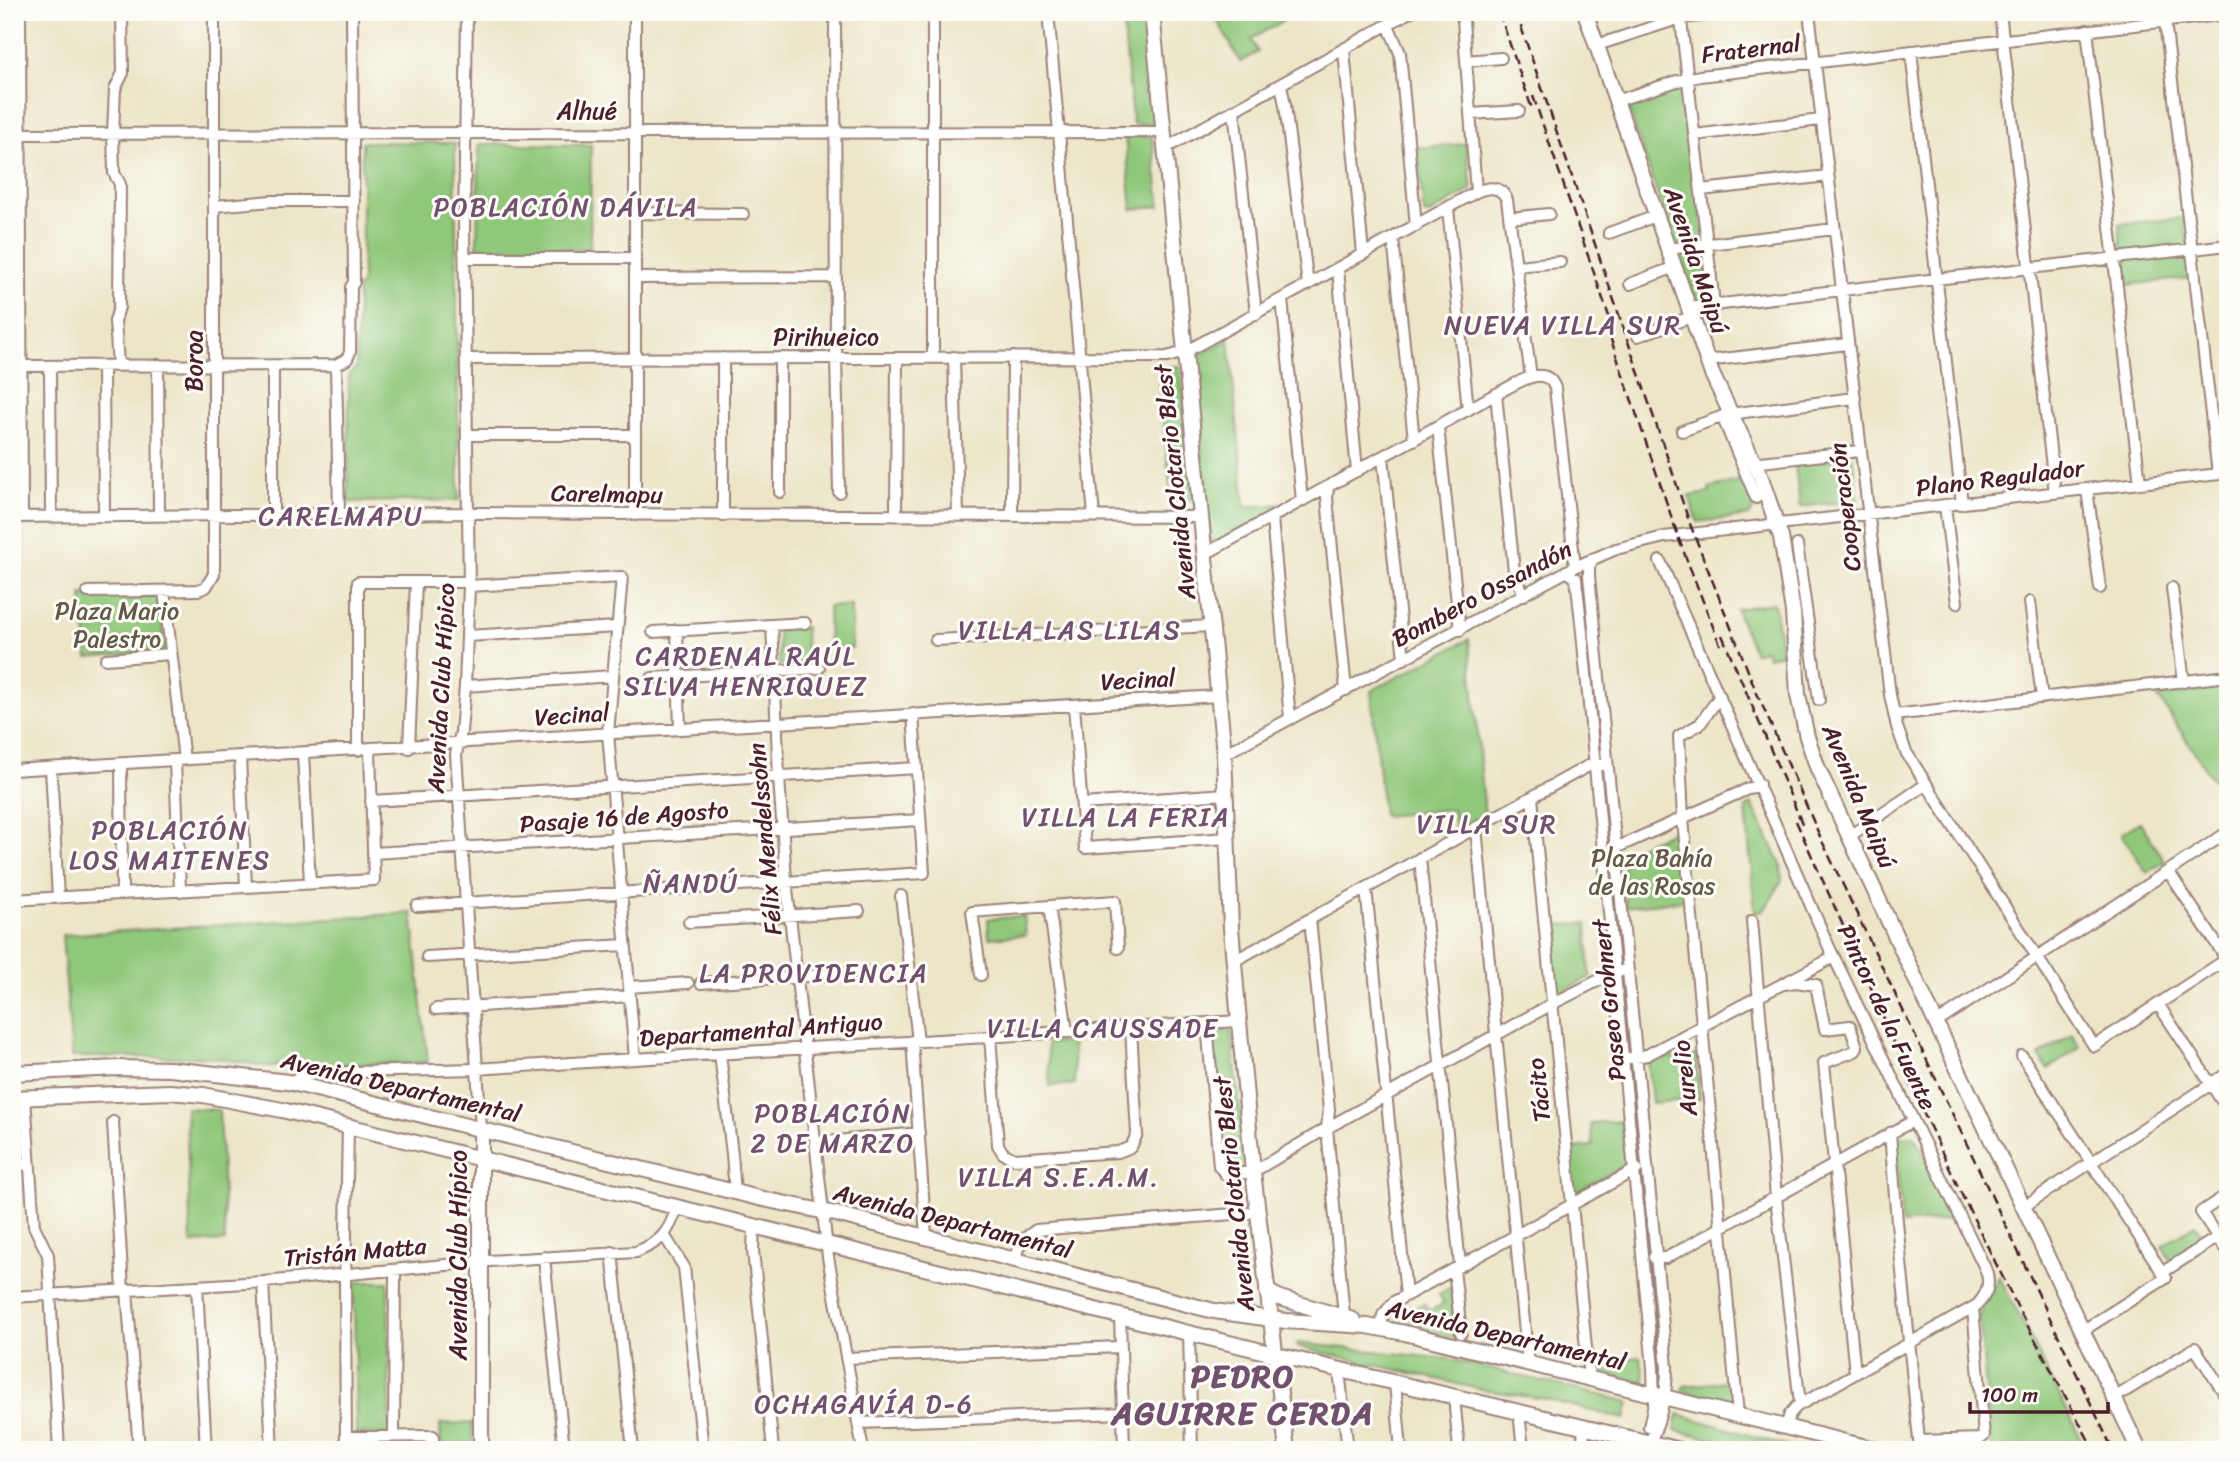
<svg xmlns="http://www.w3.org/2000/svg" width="2240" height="1462" font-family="Sriracha,sans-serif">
  <rect width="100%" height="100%" fill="#fdfcf7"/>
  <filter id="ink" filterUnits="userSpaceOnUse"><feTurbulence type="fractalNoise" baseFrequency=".0143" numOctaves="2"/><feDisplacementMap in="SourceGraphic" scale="14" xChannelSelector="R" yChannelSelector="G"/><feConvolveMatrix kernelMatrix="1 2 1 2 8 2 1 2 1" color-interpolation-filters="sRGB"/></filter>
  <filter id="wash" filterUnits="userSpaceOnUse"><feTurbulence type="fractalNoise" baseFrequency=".00686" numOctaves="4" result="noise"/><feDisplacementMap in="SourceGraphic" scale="28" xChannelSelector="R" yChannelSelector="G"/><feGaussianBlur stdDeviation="1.57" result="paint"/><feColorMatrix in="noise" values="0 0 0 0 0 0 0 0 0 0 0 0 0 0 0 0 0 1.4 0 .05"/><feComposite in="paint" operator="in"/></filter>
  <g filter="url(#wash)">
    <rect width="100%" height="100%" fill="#ece5c7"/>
    <!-- green -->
    <path fill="#90c87a" stroke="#6d7452" stroke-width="2" d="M1122,12H1145L1155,123L1133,125Z
      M1213,12H1278L1283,21L1251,39L1258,52L1240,62Z
      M1683,88L1705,240L1675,246L1627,104Z
      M1125,136H1152L1160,206L1132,209Z
      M362,142L455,143L459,500L348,502L349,374L356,368L358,289L362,282Z
      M479,144L591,145L590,249L477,248Z
      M1466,144L1472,189L1428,215L1424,214L1417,148Z
      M2184,218L2192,278L2126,285L2119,224Z
      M1704,248L1712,301L1692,303L1675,251Z
      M1229,339L1245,507L1285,504L1216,544L1210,540L1193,358Z
      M1180,366L1195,499L1172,502L1158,369Z
      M1852,457L1858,500L1800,507L1795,464Z
      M1750,478L1758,501L1749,516L1698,522L1689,496L1710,493L1709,488Z
      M158,594L166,651L88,658L82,595Z
      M1774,603L1782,654L1768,657L1765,650L1754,653L1736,609Z
      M828,606H851L852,648L829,649Z
      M805,627L806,664L779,665L778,629Z
      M1469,639L1485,817L1455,834L1453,809L1383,816L1371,691Z
      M2228,686V803L2158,697Z
      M1752,804L1781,864L1782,881L1765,909L1755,913L1746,808Z
      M2140,822L2165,861L2147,873L2121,834Z
      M1677,829L1684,900L1626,907L1622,854Z
      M412,913L428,1062L270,1067L210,1057H72L62,935Z
      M1024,916L1026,935L989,938L988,919Z
      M1587,923L1590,977L1558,994L1551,926Z
      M1231,1030L1247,1172L1224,1175L1213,1036L1217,1031Z
      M2072,1034L2080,1047L2048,1069L2039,1056Z
      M1072,1041L1075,1084L1050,1086L1047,1043Z
      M1696,1055L1700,1099L1652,1103L1648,1059Z
      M186,1108L219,1110L225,1241L191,1243Z
      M1621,1121L1626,1165L1571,1195L1567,1149L1593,1146L1591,1124Z
      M1903,1136H1913L1916,1139L1956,1219L1902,1224L1895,1142Z
      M2195,1225L2205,1239L2171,1261L2162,1246Z
      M1999,1276L2087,1450H1992L1979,1315Z
      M358,1282H388L390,1434H356L354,1287Z
      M1452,1287L1457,1339L1396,1323L1397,1318L1424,1303L1429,1311L1444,1304L1439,1294Z
      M1297,1343L1449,1359L1629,1402L1625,1419L1544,1399L1484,1390L1298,1347Z
      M1641,1357L1645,1385L1592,1369L1591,1362Z
      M1733,1381L1736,1406L1682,1391L1684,1386Z
      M1678,1414L1800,1450H1759L1675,1430Z
      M472,1423L473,1450H441L440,1424Z"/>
  </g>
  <g filter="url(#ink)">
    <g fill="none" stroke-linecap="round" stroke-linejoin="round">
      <defs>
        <path id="minor" d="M20,12L22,517
          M467,12L464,230L469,586L465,686L461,732L456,754L481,1129
          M635,12V515
          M835,12L836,358L839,492
          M933,12V358
          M1048,12L1094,516
          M1461,12L1463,20L1476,192
          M1680,12L1714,304
          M1809,12L1890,695L1897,727L1906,752L2094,1046L2227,959
          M2000,12L2055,493
          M2165,21L2218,474
          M1388,25L1400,53L1416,226
          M2087,30L2140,483
          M1597,45L1681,18L1739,12
          M1344,50L1363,254
          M1911,51L1962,504
          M1466,61L1501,58
          M1281,85L1285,105L1308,285
          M1616,101L1677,81L1700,76L2228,14
          M1234,110L1256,314
          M1470,114L1519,111
          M12,134L1163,132
          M1694,135L1821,120
          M1164,149L1410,12
          M1701,190L1828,176
          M214,206L272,201H354
          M1448,208L1468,410
          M635,213L743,214
          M1510,218L1549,214
          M1609,233L1656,216
          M1393,238L1414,440
          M1668,249L1834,229
          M465,258H635
          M1516,266L1560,262
          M1338,269L1357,471
          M635,278L836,277
          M1630,284L1675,267
          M1282,299L1302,501
          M1688,308L2228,245
          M1638,336L1691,317
          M954,357L958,516
          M723,358V516
          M780,358V492
          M467,359L1167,357L1185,352L1476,192C1489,187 1501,185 1507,200L1531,377
          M1707,361L1847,344
          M118,365L115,321L119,307L120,184L114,173L113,133L115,89L123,73L122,12
          M158,365L159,515
          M273,365V514
          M336,365L339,514
          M12,366L336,365L347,359L350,352L351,287L354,282L352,12
          M50,366L51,516
          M103,366L104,516
          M1496,394L1514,571L1524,595
          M1722,416L1756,498
          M1438,427L1460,630
          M1682,431L1729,414L1854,398
          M468,435H635
          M1383,457L1404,659
          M1761,462L1859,451
          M1328,487L1327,498L1346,690
          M2087,489L2100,588
          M1945,506L1957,603
          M896,516L897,358
          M1012,516L1013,357
          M12,517L476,513L1202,517
          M1272,518L1290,719
          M1797,545L1819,700
          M1205,554L1496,394C1513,386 1545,361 1555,388L1575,567
          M1594,558L1589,566V576L1667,1367C1667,1391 1661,1421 1649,1443
          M1660,561L1829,947L1985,1268C1991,1281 1988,1294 1977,1305L1796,1407L1790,1414L1786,1427
          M1566,571L1576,578L1581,622L1653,1368L1654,1404L1649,1427
          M469,586L622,577L608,733L635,1059
          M2172,588L2184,682
          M164,591L184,760
          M88,592L198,590L206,587L214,574V12
          M2030,602L2042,698
          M772,625L779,777L786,880L828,1257L863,1450
          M677,630L680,729
          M653,632L805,623
          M467,636L617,627
          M936,640L1212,626
          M106,659L171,654
          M652,678L819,668
          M465,686L613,676
          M1720,696L1700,724L1679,736L1683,819L1738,1415
          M1074,705L1085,848L1228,838
          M1894,715L2228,676
          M409,748L416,582
          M358,750V582H469
          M303,754L310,883
          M1224,754L1575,567L1616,549L1664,537L2228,473
          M240,757L246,887
          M175,761L180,891
          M121,764L122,894
          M51,768L58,898
          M12,770C414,747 816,719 1218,696
          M1532,797L1589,1378
          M371,801L917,768
          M1082,804L1226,794
          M1476,828L1528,1363
          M1848,837L1925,785
          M1611,850L1759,784
          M373,853L920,820
          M1420,858L1460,1266
          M2168,871L2228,961
          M1366,888L1406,1295
          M901,896L918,1041
          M12,900L374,880L370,750
          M417,906L924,873L913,714
          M1049,906L1067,1032
          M1310,919L1329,1110L1327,1128L1344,1316
          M1752,921L1776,1197L1800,1404
          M689,922L859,911
          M427,957L625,945
          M1234,961L1588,766L1601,765
          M981,975L972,912L1115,901L1118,948
          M701,983L870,972
          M1784,984L1796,982L1816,985L1825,1029L1850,1026L1857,1047L1855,1051L1824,1063L1855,1373
          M629,987L688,983
          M2158,1004L2228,1110
          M436,1009L630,996
          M1207,1023L1219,1166L1226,1175L1253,1172L1327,1128L1552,1004L1615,972L1621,971
          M1936,1023L2228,832
          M990,1036L998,1145L1003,1153L1014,1159L1118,1152L1131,1147L1137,1134L1131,1028
          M912,1041L926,1236
          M720,1054L732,1154L735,1193
          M2022,1056L2166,1278L2082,1331
          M1630,1058L1647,1055L1834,957
          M288,1082L314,1073L476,1069L1239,1021
          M25,1097L34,1226L48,1255L59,1450
          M113,1122L123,1290
          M1890,1133L1897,1222L1920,1450
          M816,1143L919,1133
          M12,1165L30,1164
          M2228,1194L2201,1212L2228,1253
          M2023,1207L2228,1073
          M754,1226L753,1250L773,1450
          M664,1235L684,1267L703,1450
          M612,1252L633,1450
          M544,1257L564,1450
          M1654,1257L1666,1258L1913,1121
          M1012,1261L1025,1238L1036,1230L1258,1212
          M1454,1269L1461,1333
          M2163,1272L2218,1237
          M263,1282L272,1450
          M197,1286L206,1450
          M127,1290L139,1450
          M12,1297L263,1282L489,1261L636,1252C661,1242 669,1233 677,1207
          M1120,1316L1124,1450
          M1381,1329L1383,1315L1394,1302L1637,1169
          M1189,1333L1192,1450
          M846,1358L1120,1347
          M1339,1370L1348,1450
          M1395,1383L1401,1450
          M1454,1397L1459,1450
          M2114,1398L2195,1348L2228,1399
          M1519,1412L1523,1450
          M858,1423L1123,1413
          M1583,1427L1584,1450
          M394,1436L395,1270
          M346,1437L433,1436V1450
          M1920,1441L1980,1439L1984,1436L1973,1308
          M346,1450L345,1286L348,1126"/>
        <path id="major" d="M1152,12L1224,754L1231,928L1239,1021L1253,1172L1287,1450
          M1585,12L1712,374L1760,475L1781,537L1793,612L1798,695L1807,737L1818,769L1936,1023L2139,1450
          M12,1073L118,1068L170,1069L288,1082L763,1199L836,1214L1214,1311L1286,1321L1367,1326L1405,1333L1878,1450
          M12,1098L170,1092L203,1095L282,1110L1290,1358L1680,1450
          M481,1129V1450
          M1267,1291L1280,1298L1353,1320"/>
      </defs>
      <!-- minor casing -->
      <use href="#minor" stroke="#9b8279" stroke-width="14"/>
      <!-- major casing -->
      <use href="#major" stroke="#9b8279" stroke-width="18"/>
      <!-- minor -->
      <use href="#minor" stroke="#fff" stroke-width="10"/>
      <!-- major -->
      <use href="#major" stroke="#fff" stroke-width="14"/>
      <!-- rail -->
      <path stroke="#4a1f2b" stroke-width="2.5" stroke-dasharray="10 5" stroke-linecap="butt" d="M1499,12L1532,109
        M1516,12L1690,524L1756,691L1822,841L2113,1450
        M1533,96L1614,331
        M1606,325L1681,545L1721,647
        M1722,635L1804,828
        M1796,821L1877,1001L1909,1082L1960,1191L2017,1306L2094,1450"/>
    </g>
  </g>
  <g text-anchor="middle" stroke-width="6" stroke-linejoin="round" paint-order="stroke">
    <!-- street labels -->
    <g font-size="24" fill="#4a1f2b" stroke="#fdfcf7">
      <text transform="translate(1751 49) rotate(-7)" y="8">Fraternal</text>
      <text x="587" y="119">Alhué</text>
      <text transform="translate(1696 260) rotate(71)" y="8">Avenida Maipú</text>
      <text x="826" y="345">Pirihueico</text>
      <text transform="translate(194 361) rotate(-90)" y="8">Boroa</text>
      <text transform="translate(2000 478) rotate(-7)" y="8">Plano Regulador</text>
      <text transform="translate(1175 482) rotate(-96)" y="8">Avenida Clotario Blest</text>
      <text transform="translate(607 494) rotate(1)" y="8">Carelmapu</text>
      <text transform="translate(1845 507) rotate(-97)" y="8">Cooperación</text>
      <text transform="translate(1482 594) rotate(-28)" y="8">Bombero Ossandón</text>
      <text transform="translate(1138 680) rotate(-3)" y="8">Vecinal</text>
      <text transform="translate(441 688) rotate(-87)" y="8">Avenida Club Hípico</text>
      <text transform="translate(572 715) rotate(-4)" y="8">Vecinal</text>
      <text transform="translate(1859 796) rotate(67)" y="8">Avenida Maipú</text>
      <text transform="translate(624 817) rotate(-4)" y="8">Pasaje 16 de Agosto</text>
      <text transform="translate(765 839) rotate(-95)" y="8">Félix Mendelssohn</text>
      <text transform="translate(1609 1000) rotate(-96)" y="8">Paseo Grohnert</text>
      <text transform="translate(1887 1017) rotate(65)" y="8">Pintor de la Fuente</text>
      <text transform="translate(761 1030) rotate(-4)" y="8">Departamental Antiguo</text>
      <text transform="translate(1685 1078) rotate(-96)" y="8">Aurelio</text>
      <text transform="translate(401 1087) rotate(13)" y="8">Avenida Departamental</text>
      <text transform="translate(1539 1090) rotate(-96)" y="8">Tácito</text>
      <text transform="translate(1234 1194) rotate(-96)" y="8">Avenida Clotario Blest</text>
      <text transform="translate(953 1221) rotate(14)" y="8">Avenida Departamental</text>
      <text transform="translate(355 1252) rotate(-5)" y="8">Tristán Matta</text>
      <text transform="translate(458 1255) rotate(-90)" y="8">Avenida Club Hípico</text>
      <text transform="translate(1506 1335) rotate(13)" y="8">Avenida Departamental</text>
    </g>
    <!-- park labels -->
    <g font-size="24" fill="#625a47" stroke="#fdfcf7">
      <text x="117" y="619">Plaza Mario<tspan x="117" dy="28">Palestro</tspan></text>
      <text x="1652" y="866">Plaza Bahía<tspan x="1652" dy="28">de las Rosas</tspan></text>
    </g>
    <!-- neighbourhood labels -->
    <g font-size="26" letter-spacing="2" fill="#72516f" stroke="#fdfcf7">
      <text x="566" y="216">POBLACIÓN DÁVILA</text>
      <text x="1563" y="334">NUEVA VILLA SUR</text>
      <text x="341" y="525">CARELMAPU</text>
      <text x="1070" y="639">VILLA LAS LILAS</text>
      <text x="746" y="665">CARDENAL RAÚL<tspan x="746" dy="30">SILVA HENRIQUEZ</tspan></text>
      <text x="1126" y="826">VILLA LA FERIA</text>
      <text x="1487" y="833">VILLA SUR</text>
      <text x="170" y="839">POBLACIÓN<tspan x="170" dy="30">LOS MAITENES</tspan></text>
      <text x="691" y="892">ÑANDÚ</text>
      <text x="814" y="982">LA PROVIDENCIA</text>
      <text x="1103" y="1037">VILLA CAUSSADE</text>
      <text x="833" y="1122">POBLACIÓN<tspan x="833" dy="30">2 DE MARZO</tspan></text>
      <text x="1059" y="1186">VILLA S.E.A.M.</text>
      <text x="864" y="1413">OCHAGAVÍA D-6</text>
    </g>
    <!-- district labels -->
    <g font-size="32" font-weight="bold" letter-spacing="2" fill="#72516f" stroke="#fdfcf7">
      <text x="1243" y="1387">PEDRO<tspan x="1243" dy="37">AGUIRRE CERDA</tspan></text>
    </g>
  </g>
  <!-- margin -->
  <rect width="2240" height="1462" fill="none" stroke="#fdfcf7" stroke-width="42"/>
  <!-- scale -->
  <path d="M1970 1402v10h138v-10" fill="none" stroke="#4a1f2b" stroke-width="3.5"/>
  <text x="1981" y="1402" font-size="21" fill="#4a1f2b" stroke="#fdfcf7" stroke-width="5" paint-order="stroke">100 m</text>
</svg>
